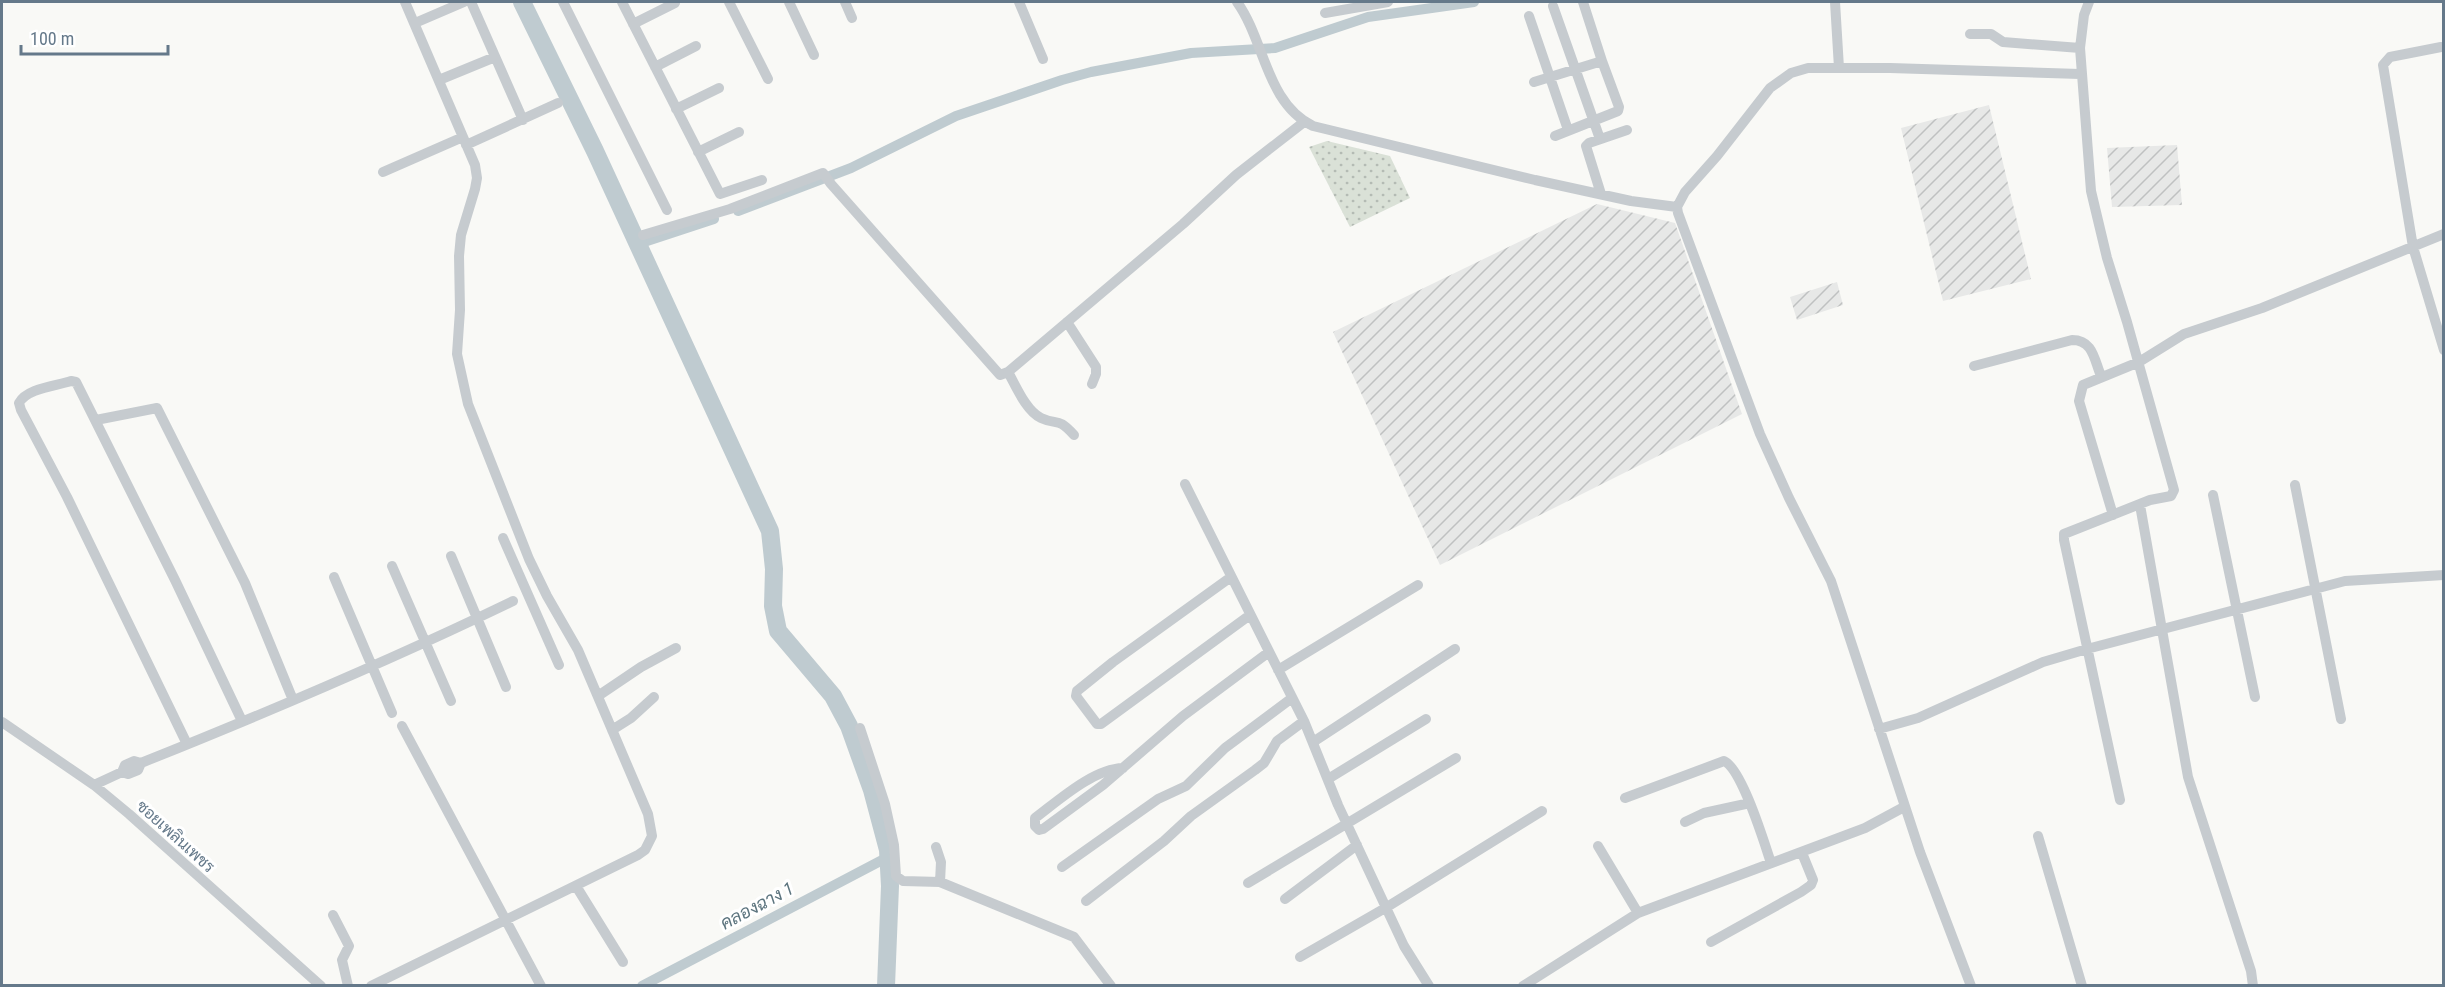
<svg xmlns="http://www.w3.org/2000/svg" width="2445" height="987" font-family="'Roboto Condensed',Sarabun,sans-serif">
  <defs>
    <pattern id="industrial-furrows" width="10" height="10" patternUnits="userSpaceOnUse" patternTransform="scale(1.5)"><rect width="10" height="10" fill="#e7e8e7"/><path d="M-1 1l2-2M0 10L10 0M9 11l2-2" fill="none" stroke="#bfc1c1"/></pattern>
    <pattern id="green-dots" width="8" height="8" patternUnits="userSpaceOnUse" patternTransform="scale(1.5)"><rect width="8" height="8" fill="#dae1d7"/><path d="M2 2h.1M6 6h.1" fill="none" stroke="#b4bbb4" stroke-width="1.8" stroke-linecap="round"/></pattern>
  </defs>
  <rect width="100%" height="100%" fill="#f9f9f6"/>
  <!-- industrial -->
  <path fill="url(#industrial-furrows)" d="M1989,105L2031,279L1943,301L1901,128Z
    M2177,145L2182,205L2112,207L2107,148Z
    M1597,204L1675,223L1742,414L1440,565L1333,332Z
    M1837,282L1843,305L1797,320L1790,297Z"/>
  <!-- green -->
  <path fill="url(#green-dots)" d="M1327,141L1390,156L1410,198L1350,227L1309,147Z"/>
  <g fill="none" stroke-linecap="round" stroke-linejoin="round">
    <!-- canal -->
    <path stroke="#bfcbd0" stroke-width="10" d="M738,211L851,168L956,116L1062,80L1091,72L1191,53L1275,48L1368,17L1474,2
      M638,244L714,219
      M642,986L888,857"/>
    <!-- river -->
    <path stroke="#bfcbd0" stroke-width="18" d="M522,2L595,151L770,531L774,569L773,606L778,631L833,696L849,726L872,790L888,850L890,886L886,986"/>
    <!-- street -->
    <path stroke="#c6cbcf" stroke-width="10" d="M471,2L523,120
      M563,2L667,210
      M622,2L720,194L762,180
      M729,2L768,79
      M789,2L814,55
      M845,2L852,18
      M1019,2L1043,59
      M1237,2C1265,41 1266,103 1313,126L1535,180L1631,201L1677,207
      M1583,2L1602,61
      M1835,2L1839,68
      M2089,2L2084,15L2080,48L2091,191L2107,258L2127,322L2174,490L2171,496L2150,500L2064,534V540L2120,800
      M1553,6L1600,139
      M1325,13L1388,2
      M1529,16L1568,130
      M415,23L464,2
      M633,24L675,3
      M1970,34H1991L2003,42L2080,48
      M2441,47L2390,57L2383,65L2413,247L2444,350
      M655,67L696,46
      M439,80L495,57
      M1534,82L1602,61L1619,107L1618,111L1555,136
      M676,109L719,88
      M466,145L558,103
      M698,152L739,132
      M383,172L463,137
      M1601,194L1586,146L1589,143L1627,130
      M643,235L730,209L823,173L831,184L1000,375L1008,372L1183,224L1236,175L1304,122
      M1067,322L1096,367V374L1092,384
      M1974,366L2072,340C2093,340 2094,359 2101,376
      M1008,372C1016,386 1026,411 1041,418C1058,426 1057,416 1074,435
      M96,420L157,408L245,583L293,700
      M1185,484L1304,721L1338,805L1404,946L1429,986
      M2295,485L2341,719
      M2213,495L2255,697
      M2140,505L2188,777L2251,971L2253,986
      M2113,515L2079,401L2083,385L2139,362L2184,334L2262,308L2444,234
      M503,538L559,665
      M451,556L506,687
      M392,566L451,701
      M334,577L392,713
      M1231,577L1113,662L1077,691L1076,696L1097,724H1101L1250,615
      M1278,670L1418,585
      M598,696L641,667L676,648
      M2,722L94,785L129,814L321,986
      M402,726L541,986
      M860,728L885,804L894,845L896,876L903,881L940,882
      M1879,729L1918,718L2043,662L2087,649L2345,581L2444,575
      M612,730L631,718L654,697
      M1313,742L1455,649
      M187,744L67,497L21,410L19,403C27,388 56,386 71,381L76,382L175,580L242,721
      M1123,768C1093,769 1059,800 1035,818V826L1039,830L1043,829L1103,785L1183,716L1269,652
      M122,772L125,765L134,761L141,763C266,713 391,660 513,601
      M1328,779L1426,719
      M94,785L122,772L128,774L138,770L141,763
      M1625,798L1724,761C1742,769 1764,842 1771,863
      M1685,822L1704,813L1750,803
      M2038,836L2082,986
      M1598,846L1638,913
      M936,847L941,862L940,882L1074,937L1111,986
      M1062,867L1158,799L1186,786L1225,748L1292,698
      M1248,883L1456,758
      M576,886L623,962
      M1285,899L1357,845
      M1086,901L1164,841L1191,816L1255,770L1264,763L1277,741L1304,721
      M333,915L349,946L342,960L348,986
      M1711,942L1801,892L1811,885L1813,880L1802,853
      M1300,957L1387,907L1542,811
      M371,986L638,855L645,850L652,836L648,814L578,650L547,596L529,559L468,404L457,354L460,310L459,256L461,235L475,189L477,178L475,165L405,2
      M1523,986L1638,913L1865,828L1904,807
      M1971,986L1920,852L1831,581L1789,498L1760,434L1678,213L1677,207L1685,192L1717,156L1770,88L1791,73L1808,68H1890L2080,74"/>
  </g>
  <g text-anchor="middle" stroke-width="6" stroke-linejoin="round" paint-order="stroke">
    <!-- street labels -->
    <g font-size="16" fill="#65798a" stroke="#fff">
      <text transform="translate(176 836) rotate(42)" y="6">ซอยเพลินเพชร</text>
    </g>
    <!-- water labels -->
    <g font-size="18" font-style="italic" fill="#5c747e" stroke="#fff">
      <text transform="translate(757 906) rotate(-28)" y="6">คลองฉาง 1</text>
    </g>
  </g>
  <!-- border -->
  <rect width="2445" height="987" fill="none" stroke="#65798a" stroke-width="6"/>
  <!-- scale -->
  <path d="M21 45v9h147v-9" fill="none" stroke="#65798a" stroke-width="3"/>
  <text x="30" y="45" font-size="18" fill="#65798a" stroke="#ffffff" stroke-width="4.5" paint-order="stroke">100 m</text>
</svg>
